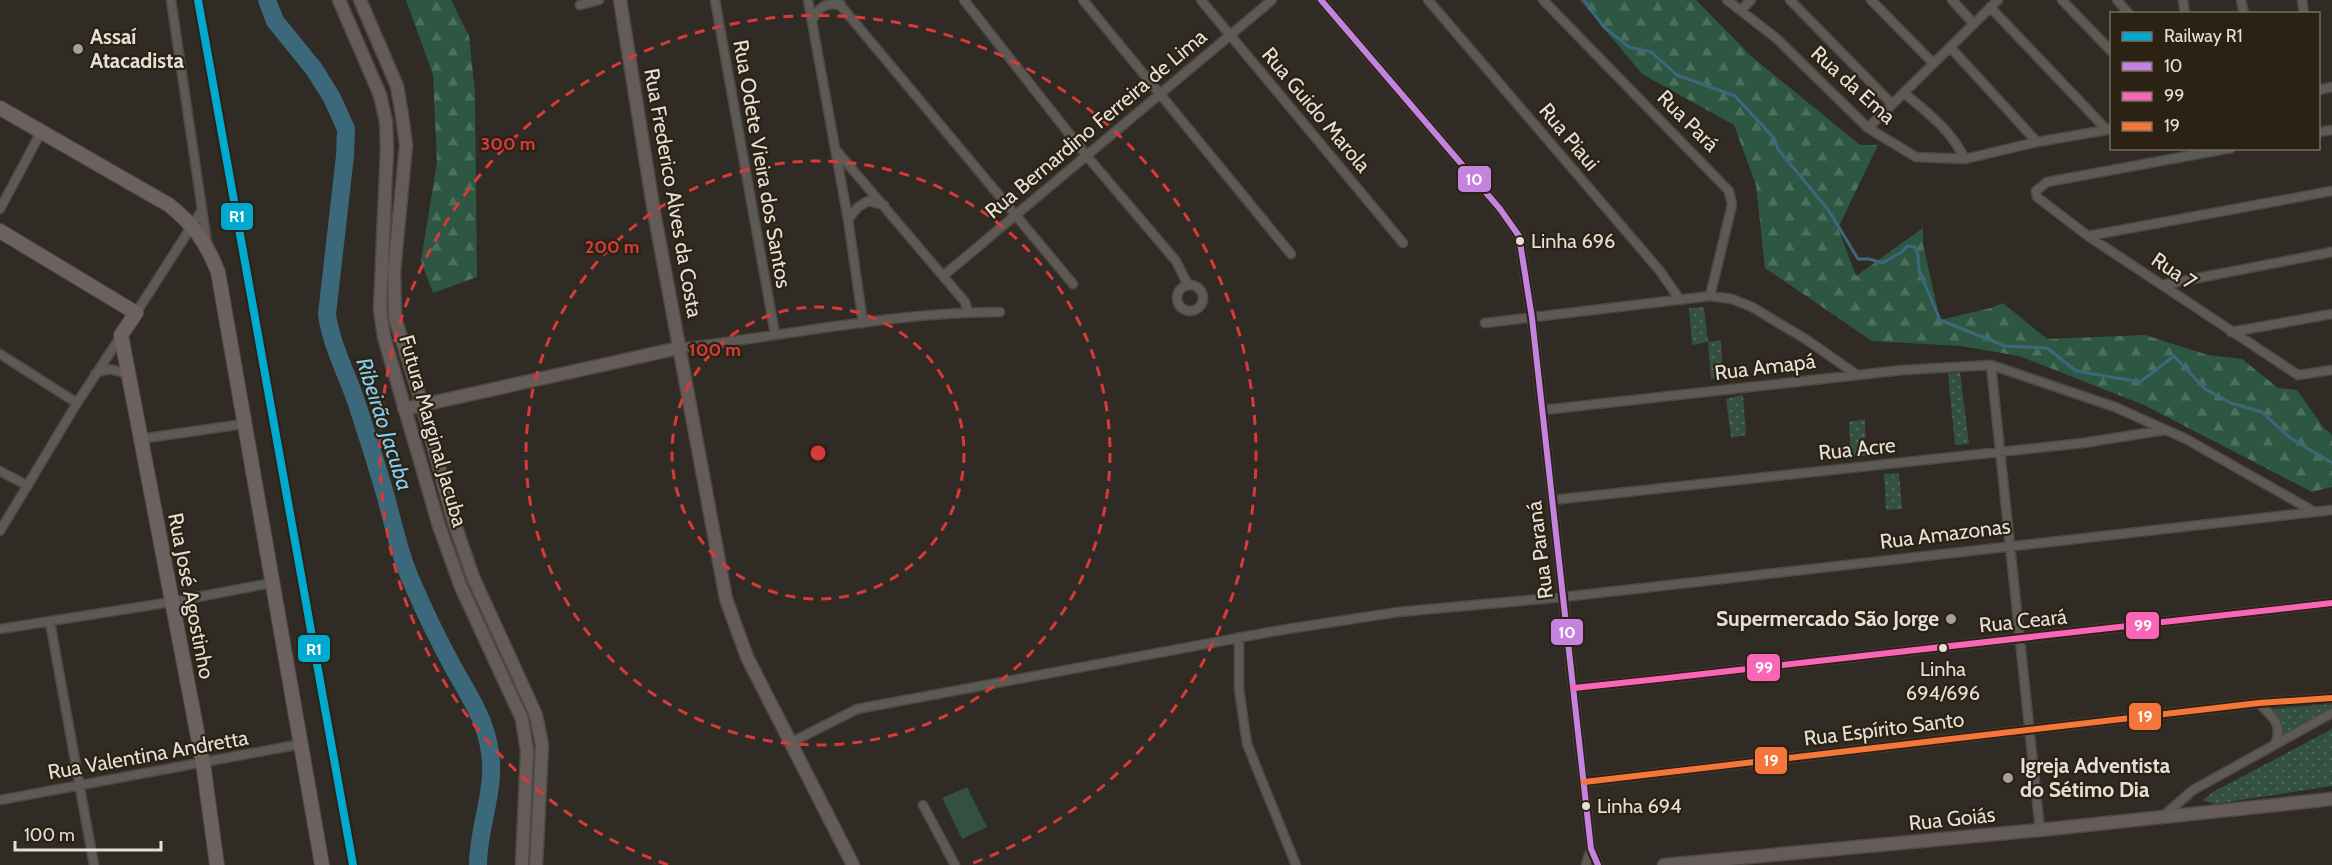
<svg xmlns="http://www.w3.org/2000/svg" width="2332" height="865" font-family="Cabin,sans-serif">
  <defs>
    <pattern id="grass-dots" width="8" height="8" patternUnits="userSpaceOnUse" patternTransform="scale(1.5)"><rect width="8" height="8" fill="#335041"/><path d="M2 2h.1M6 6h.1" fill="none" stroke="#51695c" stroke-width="1.8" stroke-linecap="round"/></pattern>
    <pattern id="forest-firs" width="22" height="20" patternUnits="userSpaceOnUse" patternTransform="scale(1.5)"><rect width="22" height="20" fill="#2d5743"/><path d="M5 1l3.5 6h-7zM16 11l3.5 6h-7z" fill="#4b6f5d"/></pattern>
  </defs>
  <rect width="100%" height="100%" fill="#302b24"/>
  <!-- grass -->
  <path fill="url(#grass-dots)" d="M1704,307L1708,342L1721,340L1723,377L1711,379L1708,342L1692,345L1689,308Z
    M1960,372L1969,444L1955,445L1948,374Z
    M1743,395L1746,435L1731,438L1726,399Z
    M1865,419L1866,456H1851L1849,422Z
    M1899,473L1902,509L1886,510L1884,474Z
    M2332,704V710L2283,739L2277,717L2267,709Z
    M2332,729V786L2215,804L2203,800L2213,792Z"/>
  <!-- forest -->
  <path fill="url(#forest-firs)" d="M406,0H451L469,36L475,93L477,277L433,293L421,261L437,162L433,75Z
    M1580,0H1696L1751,56L1860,145H1878L1838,228L1856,276L1923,228V244L1940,320L1991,308L2003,303L2047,339L2145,335L2208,355L2242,359L2278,388L2297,390L2324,428L2332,435V487L2312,492L2144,405L2019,356L1961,346L1872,341L1765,268L1756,185L1734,125L1642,74Z"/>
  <!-- pitch -->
  <path fill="#335041" d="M967,787L987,827L962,839L942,798Z"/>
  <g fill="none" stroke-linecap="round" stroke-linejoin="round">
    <!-- stream -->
    <path stroke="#3b687b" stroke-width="3" d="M1584,0L1604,27L1629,47L1651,52L1677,75L1735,96L1774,138L1778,149L1829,211L1858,259H1869L1882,263L1902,252L1907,246L1915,247L1918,255L1919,270L1940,320L2005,346L2047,348L2076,371L2140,382L2174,356L2205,389L2231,403L2262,412L2289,437L2332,463"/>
    <!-- river -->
    <path stroke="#3b687b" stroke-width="18" d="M267,0L275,21L314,69L332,98L346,129L345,156L327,314C331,345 347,374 357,404C366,432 375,459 383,487C393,521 399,555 414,587C426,615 440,643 454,669C469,695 486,721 490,752C496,790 478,827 478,865"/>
    <defs>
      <path id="street" d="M171,0L207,243
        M715,0L775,334
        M808,0L848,219L863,323
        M836,0L1073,284
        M964,0L1086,155L1176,261L1188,285
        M1083,0L1291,254
        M1201,0L1403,243
        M1321,0L1500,209L1519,236L1532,318L1591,849L1598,865
        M1428,0L1660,271L1680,300
        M1543,0L1729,191L1732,205L1710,296
        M1727,0L1776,38L1868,128L1916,157L1965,159L2037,142L2112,129
        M1790,0L1892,104
        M1871,0L1933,63
        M1952,0L1974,24
        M2062,0L2112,52
        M2117,0L2129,14
        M2183,0L2185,14
        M2241,0L2244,14
        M2302,0L2304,14
        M580,5L599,0
        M1990,7L2107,130
        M1741,10L1751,0
        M812,21C819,7 825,2 841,5
        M1950,47L2037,142
        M2318,90L2332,87
        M1904,93C1929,114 1950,129 1965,159
        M1868,128L1998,0
        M2318,132L2332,130
        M2231,148L2047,182L2036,191L2037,197L2088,236L2298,375L2332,370
        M835,149L965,302L968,312
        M0,209L41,132
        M848,219L858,207L868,201L884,205
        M2088,236L2332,191
        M943,276L1272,0
        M2162,285L2332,252
        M1177 298a13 13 0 1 1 26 0a13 13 0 1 1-26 0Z
        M136,313L202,210
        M1485,323L1710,296L1732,299L1752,307L1807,340L1857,375
        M2231,332L2332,314
        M679,348C786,336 893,312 1000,312
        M0,354L77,403
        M1991,365L2040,830
        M95,374C108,367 114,369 128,375
        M1543,410L1903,370L1991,365L2115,407L2186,439L2313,511
        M140,439L243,424
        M0,471L28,486
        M1552,500L2083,443L2165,430
        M0,531L77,403L121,336
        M50,622L94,865
        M0,629L171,602L271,583
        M1239,637V689L1247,744L1296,865
        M1574,688C1827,661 2080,633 2332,603
        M2259,703C2274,719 2283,723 2275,745
        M790,743L857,709L1281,630L1398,612L1563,597L2332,510
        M1584,782L2259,703L2332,698
        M0,800L301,744
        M923,805L955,865
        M2162,817L2193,790L2332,713
        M1586,865L1591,849"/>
      <path id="secondary" d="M339,0L380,95L386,122L387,149L380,309L384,337L439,526L461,587L522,719L527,751L522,865
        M360,0L397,86L402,115L406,145L394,271L395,318L422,404L453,519L473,577L536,715L542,745L536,865
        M620,0L654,212L726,599L747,657L853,865
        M404,409L679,348
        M1664,865L2040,830L2332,799"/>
      <path id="primary" d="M0,108L169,205C194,225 206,242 218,272L322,865
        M0,231L136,313L121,335L203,763L217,865"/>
    </defs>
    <!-- street casing -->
    <use href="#street" stroke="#4d4842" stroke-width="11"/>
    <!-- secondary casing -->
    <use href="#secondary" stroke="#4d4842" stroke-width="15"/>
    <!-- primary casing -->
    <use href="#primary" stroke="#4d4842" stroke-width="16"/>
    <!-- street -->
    <use href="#street" stroke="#5d5954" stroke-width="8"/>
    <!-- secondary -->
    <use href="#secondary" stroke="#655c59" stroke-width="12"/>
    <!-- primary -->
    <use href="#primary" stroke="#6c615e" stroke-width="14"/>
    <defs>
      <path id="bus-1" d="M1321,0L1500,209L1519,236L1532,318L1591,849L1598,865"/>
      <path id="bus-2" d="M1574,688C1827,661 2080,633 2332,603"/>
      <path id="bus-3" d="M1584,782L2259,703L2332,698"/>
    </defs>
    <!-- bus-1 casing -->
    <use href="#bus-1" stroke="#2c2214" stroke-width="10"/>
    <!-- bus-2 casing -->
    <use href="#bus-2" stroke="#2c2214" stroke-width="10"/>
    <!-- bus-3 casing -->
    <use href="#bus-3" stroke="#2c2214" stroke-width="10"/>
    <!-- bus-1 -->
    <use href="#bus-1" stroke="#c483df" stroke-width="6"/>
    <!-- bus-2 -->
    <use href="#bus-2" stroke="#fa66b7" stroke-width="6"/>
    <!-- bus-3 -->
    <use href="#bus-3" stroke="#f5763a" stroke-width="6"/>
    <defs>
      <path id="rail-1" d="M198,0L353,865"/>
    </defs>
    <!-- rail-1 casing -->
    <use href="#rail-1" stroke="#2c2214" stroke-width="12"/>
    <!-- rail-1 -->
    <use href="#rail-1" stroke="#00a9ce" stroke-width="8"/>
  </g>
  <!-- distance rings -->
  <g fill="none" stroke="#d83a3a" stroke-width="3" stroke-dasharray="10 8">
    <circle cx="818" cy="453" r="146"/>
    <circle cx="818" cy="453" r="292"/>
    <path d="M668 865A438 438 0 1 1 968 865"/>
  </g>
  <!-- markers -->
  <g fill="#a6a098" stroke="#2c2214" stroke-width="2">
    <circle cx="78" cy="49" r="6"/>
    <circle cx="1951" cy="619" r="6"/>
    <circle cx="2008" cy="778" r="6"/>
  </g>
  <g fill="#e6dfd7" stroke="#2c2214" stroke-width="2">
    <circle cx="1520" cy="241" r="5"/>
    <circle cx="1943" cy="648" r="5"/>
    <circle cx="1586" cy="806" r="5"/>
  </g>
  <g text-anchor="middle" stroke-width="4.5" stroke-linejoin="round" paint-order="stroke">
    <!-- bus labels -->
    <g font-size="20" fill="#e6dfd7" stroke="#2c2214" text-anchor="start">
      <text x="1531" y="248">Linha 696</text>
      <text x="1943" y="676" text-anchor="middle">Linha<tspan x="1943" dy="24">694/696</tspan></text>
      <text x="1597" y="813">Linha 694</text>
    </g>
    <!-- poi labels -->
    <g font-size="21" font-weight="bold" fill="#e6dfd7" stroke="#2c2214" text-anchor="start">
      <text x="90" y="44">Assaí<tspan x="90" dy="24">Atacadista</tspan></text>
      <text x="1939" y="626" text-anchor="end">Supermercado São Jorge</text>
      <text x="2020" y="773">Igreja Adventista<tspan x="2020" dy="24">do Sétimo Dia</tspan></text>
    </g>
    <!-- street labels -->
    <g font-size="21" fill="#e6dfd7" stroke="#2c2214">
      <text transform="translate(1853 85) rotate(42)" y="7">Rua da Ema</text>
      <text transform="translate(1316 110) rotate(50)" y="7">Rua Guido Marola</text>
      <text transform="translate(1688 121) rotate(45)" y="7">Rua Pará</text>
      <text transform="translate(1096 124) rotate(-40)" y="7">Rua Bernardino Ferreira de Lima</text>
      <text transform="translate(1569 137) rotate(50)" y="7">Rua Piaui</text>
      <text transform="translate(762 164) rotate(80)" y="7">Rua Odete Vieira dos Santos</text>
      <text transform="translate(673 193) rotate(80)" y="7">Rua Frederico Alves da Costa</text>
      <text transform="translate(2174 271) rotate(34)" y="7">Rua 7</text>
      <text transform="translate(1765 367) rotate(-7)" y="7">Rua Amapá</text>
      <text transform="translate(433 431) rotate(74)" y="7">Futura Marginal Jacuba</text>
      <text transform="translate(1857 449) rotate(-6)" y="7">Rua Acre</text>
      <text transform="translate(1945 534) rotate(-7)" y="7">Rua Amazonas</text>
      <text transform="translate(1540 550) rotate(-97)" y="7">Rua Paraná</text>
      <text transform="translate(191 596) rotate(79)" y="7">Rua José Agostinho</text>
      <text transform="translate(2023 621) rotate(-6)" y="7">Rua Ceará</text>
      <text transform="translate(1884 729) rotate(-7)" y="7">Rua Espírito Santo</text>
      <text transform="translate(148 755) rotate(-10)" y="7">Rua Valentina Andretta</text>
      <text transform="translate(1952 819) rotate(-6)" y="7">Rua Goiás</text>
    </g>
    <!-- water labels -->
    <g font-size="22" font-style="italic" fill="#80d1f6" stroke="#2c2214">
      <text transform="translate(385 424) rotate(72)" y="8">Ribeirão Jacuba</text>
    </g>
  </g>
  <circle cx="818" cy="453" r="9" fill="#d83a3a" stroke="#2c2214" stroke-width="3"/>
  <g font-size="18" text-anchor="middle" font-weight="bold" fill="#d83a3a" stroke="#2c2214" stroke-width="4.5" stroke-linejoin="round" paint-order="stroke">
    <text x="508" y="150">300 m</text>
    <text x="612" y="253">200 m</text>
    <text x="715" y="356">100 m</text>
  </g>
  <g stroke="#2c2214" stroke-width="2">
    <rect x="1457" y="165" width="35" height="28" rx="6" fill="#c483df"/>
    <rect x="220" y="202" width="34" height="29" rx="6" fill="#00a9ce"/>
    <rect x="2125" y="611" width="35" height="29" rx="6" fill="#fa66b7"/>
    <rect x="1550" y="618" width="34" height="28" rx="6" fill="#c483df"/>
    <rect x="297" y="634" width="34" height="29" rx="6" fill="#00a9ce"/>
    <rect x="1746" y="653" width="35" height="29" rx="6" fill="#fa66b7"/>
    <rect x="2128" y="702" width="34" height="29" rx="6" fill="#f5763a"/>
    <rect x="1754" y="746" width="34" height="29" rx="6" fill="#f5763a"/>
  </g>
  <g font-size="16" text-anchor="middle" font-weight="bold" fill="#fff">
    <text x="1474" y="185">10</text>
    <text x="237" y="222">R1</text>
    <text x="2143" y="631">99</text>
    <text x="1567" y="638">10</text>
    <text x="314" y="655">R1</text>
    <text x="1764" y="673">99</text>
    <text x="2145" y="722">19</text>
    <text x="1771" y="766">19</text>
  </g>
  <!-- legend -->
  <rect x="2110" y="12" width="210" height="138" fill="#2c2214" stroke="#766e62" stroke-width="1.5"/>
  <rect x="2122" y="32" width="30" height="9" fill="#00a9ce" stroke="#766e62" stroke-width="1.5"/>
  <text x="2164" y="42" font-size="18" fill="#e6dfd7">Railway R1</text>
  <rect x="2122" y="62" width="30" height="9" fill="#c483df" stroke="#766e62" stroke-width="1.5"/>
  <text x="2164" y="72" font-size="18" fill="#e6dfd7">10</text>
  <rect x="2122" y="92" width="30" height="9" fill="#fa66b7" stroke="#766e62" stroke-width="1.5"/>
  <text x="2164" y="102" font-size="18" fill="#e6dfd7">99</text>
  <rect x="2122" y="122" width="30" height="9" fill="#f5763a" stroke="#766e62" stroke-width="1.5"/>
  <text x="2164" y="132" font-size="18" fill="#e6dfd7">19</text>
  <!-- scale -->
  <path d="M15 841v9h146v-9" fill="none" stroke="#e6dfd7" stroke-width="3"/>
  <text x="24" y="841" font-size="18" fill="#e6dfd7" stroke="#2c2214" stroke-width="4.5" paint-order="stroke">100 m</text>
</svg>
